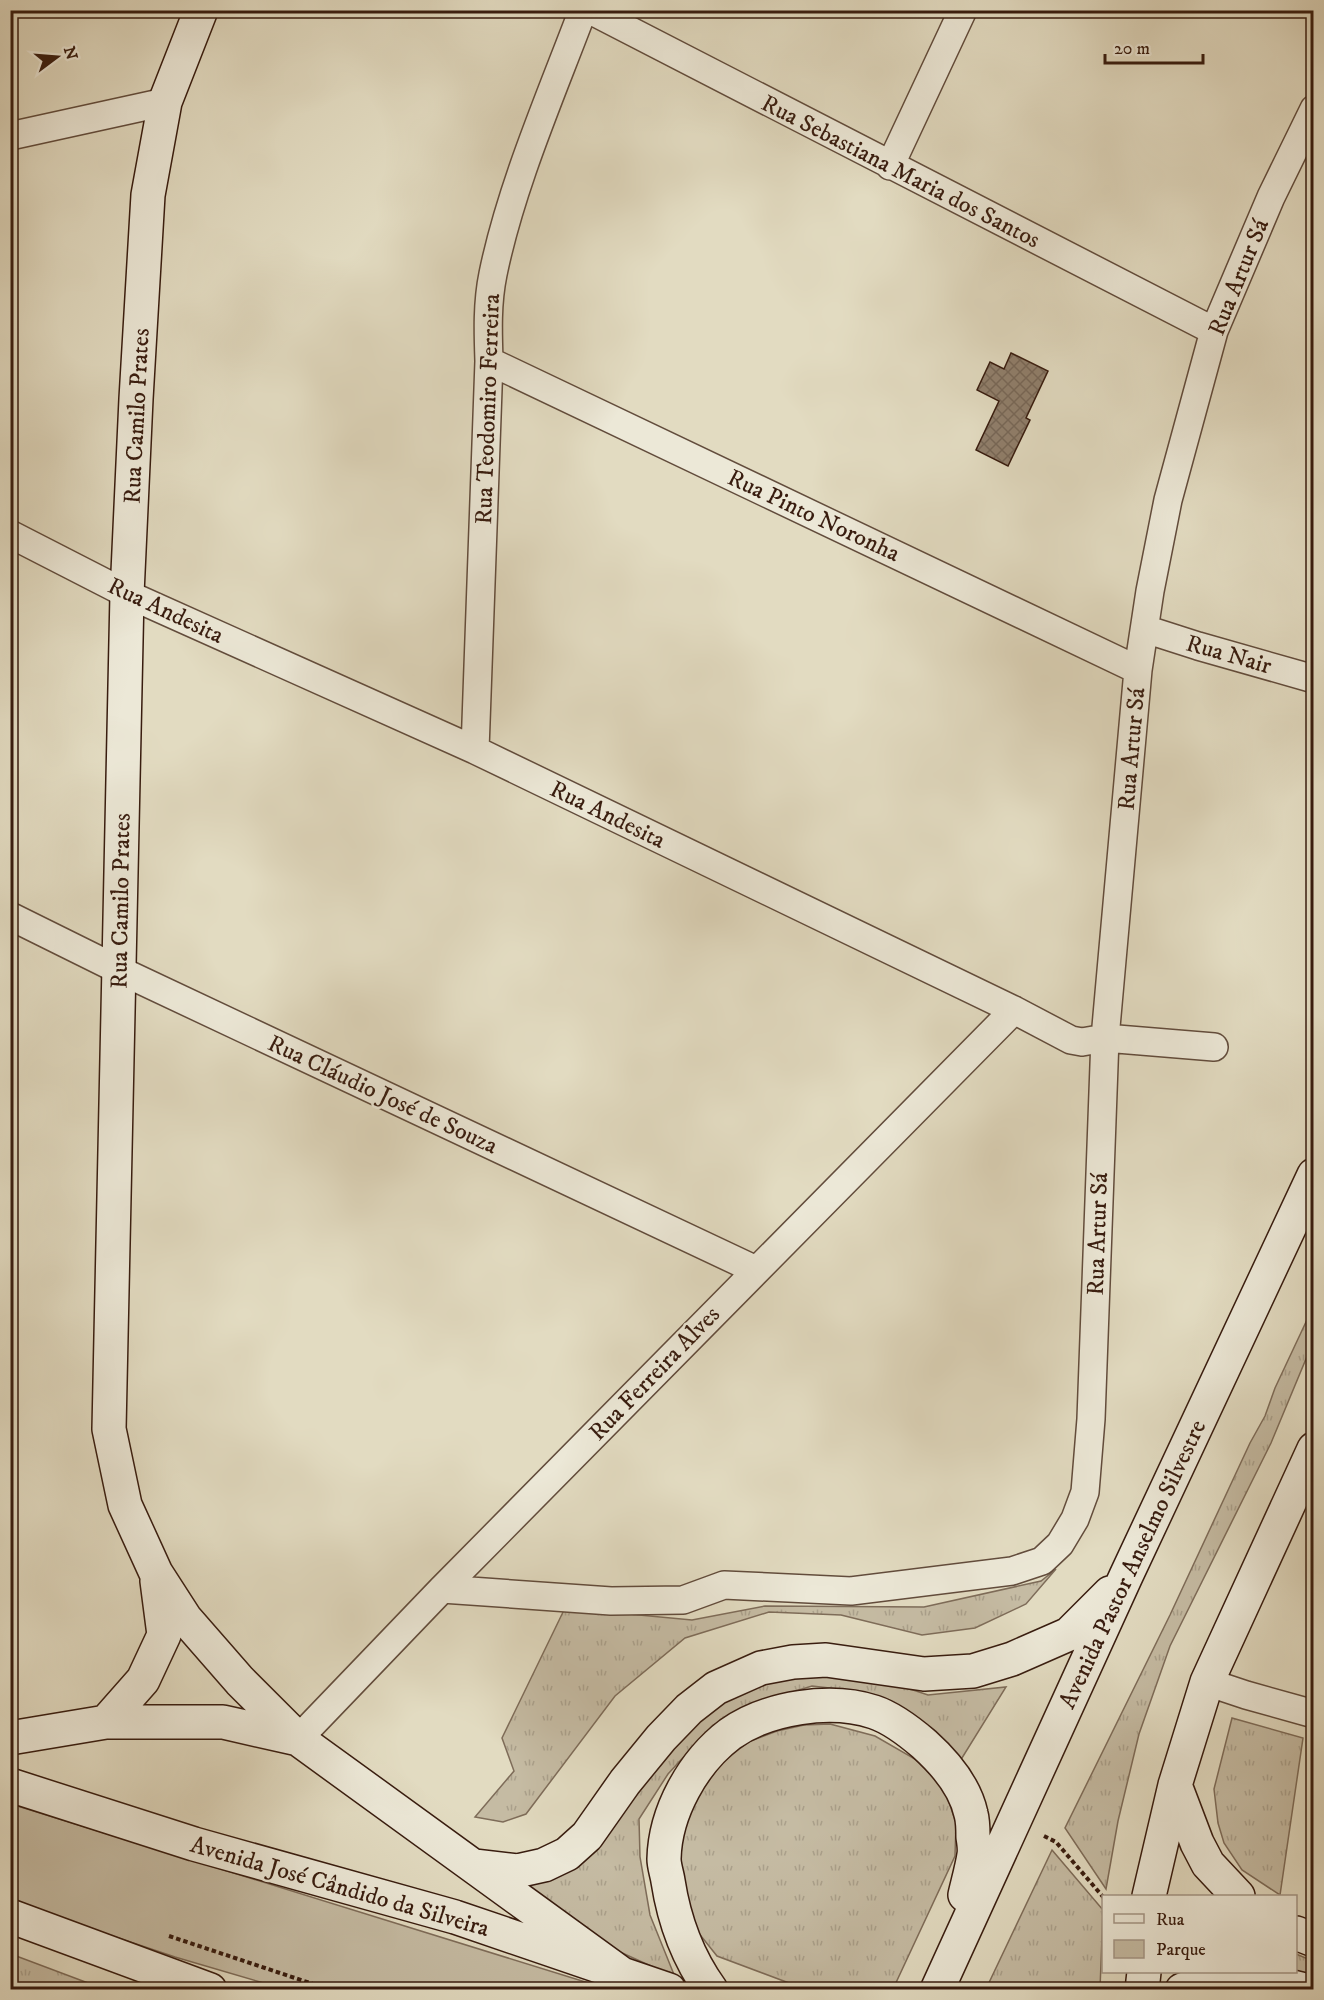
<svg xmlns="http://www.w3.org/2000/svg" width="1324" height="2000" font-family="'IM FELL DW Pica',serif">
  <defs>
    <pattern id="grass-tufts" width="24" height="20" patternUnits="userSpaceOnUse" patternTransform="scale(1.5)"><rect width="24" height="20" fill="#c5bba3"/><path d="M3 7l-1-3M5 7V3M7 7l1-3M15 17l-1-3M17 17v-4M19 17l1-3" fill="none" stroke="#aaa08b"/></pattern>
    <pattern id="building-cross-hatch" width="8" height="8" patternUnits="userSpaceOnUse" patternTransform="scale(1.5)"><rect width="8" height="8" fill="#907f6c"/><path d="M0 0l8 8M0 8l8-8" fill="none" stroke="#776757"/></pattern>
  </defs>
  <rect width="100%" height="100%" fill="#e2dbc1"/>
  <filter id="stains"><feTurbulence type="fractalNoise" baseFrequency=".00333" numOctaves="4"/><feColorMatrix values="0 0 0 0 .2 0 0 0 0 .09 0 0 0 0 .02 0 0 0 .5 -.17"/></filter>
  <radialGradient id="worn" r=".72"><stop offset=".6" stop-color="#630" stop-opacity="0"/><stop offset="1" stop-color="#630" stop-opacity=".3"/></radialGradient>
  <!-- grass -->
  <path fill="url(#grass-tufts)" stroke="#7e6c59" stroke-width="1.5" d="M1313,1307V1342L1271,1443L1170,1646L1139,1734L1118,1821L1106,1889L1065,1828L1170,1615L1250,1443L1265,1416L1275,1388Z
    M1056,1569L1026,1604L975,1628L922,1635L841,1615L769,1612L685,1638L615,1696L526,1814L503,1822L475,1817L514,1771L502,1738L565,1608L692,1620L765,1606L924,1607L1041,1581Z
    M798,1670L898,1685L928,1695L1006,1687L957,1766L898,1710L856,1691L812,1686L752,1704L713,1725L668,1774L639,1819L640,1857L650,1915L675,1977L587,1937L515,1880L654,1765L717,1705Z
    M1232,1718L1303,1738L1280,1895L1242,1870L1224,1843L1218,1823L1214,1789Z
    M830,1724L875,1736L915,1759L944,1787L956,1823L955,1856L893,1989H805L717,1956L693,1926L680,1885L678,1838L699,1793L722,1763L748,1742L777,1731L804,1725Z
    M1052,1850L1103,1910L1100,1989H986Z
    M10,1954H11L104,1989H11Z
    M1296,1954L1313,1961V1977L1296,1971Z"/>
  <!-- park -->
  <path fill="#c5bba3" stroke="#7e6c59" stroke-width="1.5" d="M11,1804L608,1989H284L175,1957L11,1902Z"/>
  <!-- building -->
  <path fill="url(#building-cross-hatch)" stroke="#381c0f" stroke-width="1.5" d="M1011,353L1048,371L1026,418L1030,420L1008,466L976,450L999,401L977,390L990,362L1004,369Z"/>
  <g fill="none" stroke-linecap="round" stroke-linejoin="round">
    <defs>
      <path id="street" d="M590,10L1214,331
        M10,136L165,102
        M890,166L963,10
        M489,361L1138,670
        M10,534L127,594L475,750L1014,1010L1071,1040L1082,1042L1105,1038L1214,1047
        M1145,629L1198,646L1314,679
        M475,750L489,361C488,332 487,303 493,274C511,186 551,95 583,10
        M10,916L119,970L756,1270
        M442,1589L611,1601L683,1600L724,1585L851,1591L1012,1571L1042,1561L1060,1544L1075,1519L1085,1492L1091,1419L1105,1038L1138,670L1150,591L1168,500L1214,331L1271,197L1314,109
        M1207,1682L1246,1695L1314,1714
        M298,1739L442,1589L1014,1010"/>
      <path id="secondary" d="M201,10L165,102L148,195L136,399L127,594L109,1429L125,1505L156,1573L185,1618L240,1681L298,1739
        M106,1722L143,1680L164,1635L157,1581
        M10,1738L106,1722H223L298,1739L622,1974
        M10,1785L194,1844L455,1917L669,1990
        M1175,1785L1197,1843L1208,1864L1238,1896
        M474,1866L517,1871L544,1865L567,1854L587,1836L625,1782L661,1738L689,1709L716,1688L761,1668L793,1662L826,1660L924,1674L973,1671L1012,1659L1069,1634L1110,1593
        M1149,1896L1175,1785L1207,1682L1314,1449
        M10,1916L210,1990
        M1296,1933L1314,1940
        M711,1990C688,1958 674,1920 668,1881C667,1874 664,1866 664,1859C665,1812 693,1762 730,1734C768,1707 831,1698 874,1712C892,1718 910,1732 924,1744C944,1762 965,1786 971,1814C973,1821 973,1830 973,1837C974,1843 975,1849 974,1855C972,1868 968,1882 965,1895
        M937,1990L1126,1576L1314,1175
        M1142,1990L1144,1972
        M1182,1990L1210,1980L1247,1976L1305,1990"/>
    </defs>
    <!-- street casing -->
    <use href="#street" stroke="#624c3c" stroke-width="30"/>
    <!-- secondary casing -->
    <use href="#secondary" stroke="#381c0f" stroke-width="36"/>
    <!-- path -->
    <path stroke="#381c0f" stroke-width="4" stroke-dasharray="4.5 3" stroke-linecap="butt" d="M1044,1836L1056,1842L1104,1898
      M169,1936L331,1990"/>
    <!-- street -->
    <use href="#street" stroke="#ece8d7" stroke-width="27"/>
    <!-- secondary -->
    <use href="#secondary" stroke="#ece8d7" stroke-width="33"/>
  </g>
  <g text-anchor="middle" stroke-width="5" stroke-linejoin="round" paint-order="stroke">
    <!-- street labels -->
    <g font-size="24" fill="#381c0f" stroke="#ece8d7">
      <text transform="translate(901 171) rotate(27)" y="8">Rua Sebastiana Maria dos Santos</text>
      <text transform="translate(1238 277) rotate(-68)" y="8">Rua Artur Sá</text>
      <text transform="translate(487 409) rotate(-88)" y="8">Rua Teodomiro Ferreira</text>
      <text transform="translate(136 416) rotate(-87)" y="8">Rua Camilo Prates</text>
      <text transform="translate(814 515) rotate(25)" y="8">Rua Pinto Noronha</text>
      <text transform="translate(166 610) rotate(25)" y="8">Rua Andesita</text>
      <text transform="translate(1229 654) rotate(16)" y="8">Rua Nair</text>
      <text transform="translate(1131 749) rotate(-85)" y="8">Rua Artur Sá</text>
      <text transform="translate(608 814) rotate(26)" y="8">Rua Andesita</text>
      <text transform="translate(120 901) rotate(-89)" y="8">Rua Camilo Prates</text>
      <text transform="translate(383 1094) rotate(25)" y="8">Rua Cláudio José de Souza</text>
      <text transform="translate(1097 1234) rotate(-88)" y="8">Rua Artur Sá</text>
      <text transform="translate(654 1373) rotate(-46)" y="8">Rua Ferreira Alves</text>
      <text transform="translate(1132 1564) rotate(-65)" y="8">Avenida Pastor Anselmo Silvestre</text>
      <text transform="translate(340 1886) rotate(16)" y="8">Avenida José Cândido da Silveira</text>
    </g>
  </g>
  <!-- margin -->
  <rect width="1324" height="2000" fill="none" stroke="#e2dbc1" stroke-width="36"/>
  <rect x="12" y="12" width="1300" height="1976" fill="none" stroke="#381c0f" stroke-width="3"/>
  <rect x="18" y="18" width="1288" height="1964" fill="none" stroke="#381c0f" stroke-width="1.5"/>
  <!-- legend -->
  <rect x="1102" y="1895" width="195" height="78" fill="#ece8d7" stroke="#a49687" stroke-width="1.5"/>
  <rect x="1114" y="1914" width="30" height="9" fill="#ece8d7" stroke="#a49687" stroke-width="1.5"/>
  <text x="1156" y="1925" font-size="18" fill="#381c0f">Rua</text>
  <rect x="1114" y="1940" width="30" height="18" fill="#c5bba3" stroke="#a49687" stroke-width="1.5"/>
  <text x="1156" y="1955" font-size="18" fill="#381c0f">Parque</text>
  <!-- north arrow -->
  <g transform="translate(57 57) rotate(74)" stroke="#ece8d7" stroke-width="4.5" paint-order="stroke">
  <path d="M0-4.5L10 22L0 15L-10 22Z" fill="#381c0f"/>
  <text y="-9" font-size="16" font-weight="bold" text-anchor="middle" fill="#381c0f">N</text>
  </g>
  <!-- scale -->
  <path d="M1105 54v9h98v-9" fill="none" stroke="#381c0f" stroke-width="3"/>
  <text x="1114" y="54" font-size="18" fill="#381c0f" stroke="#ece8d7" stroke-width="4.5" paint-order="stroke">20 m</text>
  <rect width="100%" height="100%" filter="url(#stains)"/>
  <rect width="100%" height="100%" fill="url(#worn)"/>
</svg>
